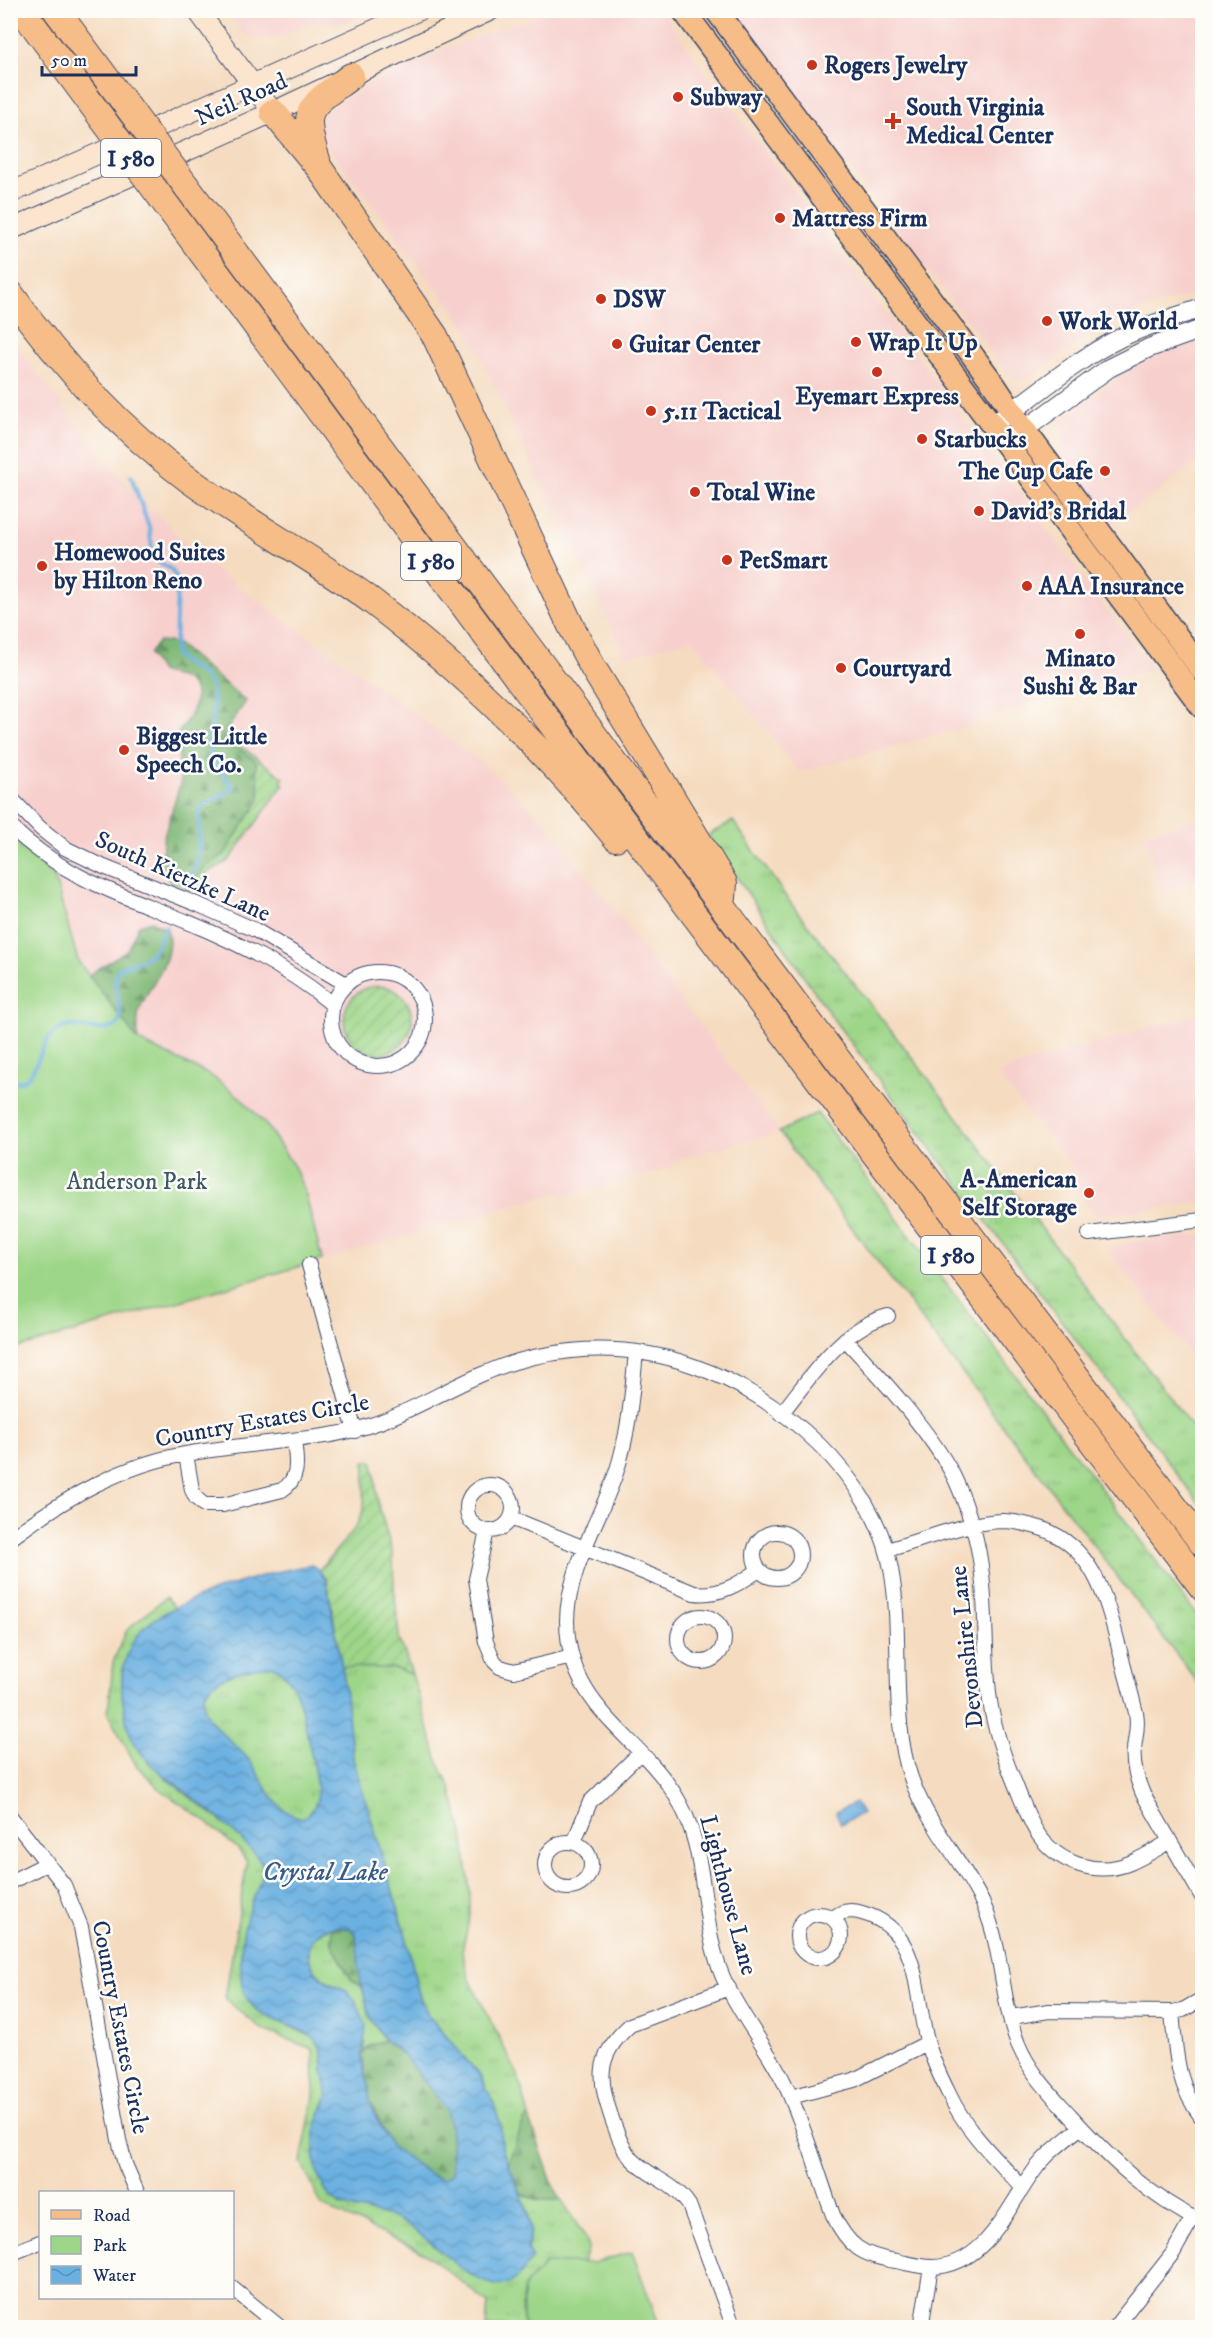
<svg xmlns="http://www.w3.org/2000/svg" width="1213" height="2338" font-family="'IM FELL DW Pica',serif">
  <defs>
    <pattern id="grass-tufts" width="24" height="20" patternUnits="userSpaceOnUse" patternTransform="scale(1.5)"><rect width="24" height="20" fill="#9dd688"/><path d="M3 7l-1-3M5 7V3M7 7l1-3M15 17l-1-3M17 17v-4M19 17l1-3" fill="none" stroke="#87b878"/></pattern>
    <pattern id="forest-firs" width="22" height="20" patternUnits="userSpaceOnUse" patternTransform="scale(1.5)"><rect width="22" height="20" fill="#7eb774"/><path d="M5 1l3.5 6h-7zM16 11l3.5 6h-7z" fill="#669562"/></pattern>
    <pattern id="garden-furrows" width="10" height="10" patternUnits="userSpaceOnUse" patternTransform="scale(1.5)"><rect width="10" height="10" fill="#9dd688"/><path d="M-1 1l2-2M0 10L10 0M9 11l2-2" fill="none" stroke="#87b878"/></pattern>
    <pattern id="water-waves" width="16" height="10" patternUnits="userSpaceOnUse" patternTransform="scale(1.5)"><rect width="16" height="10" fill="#6ab0e1"/><path d="M0 5q4-4 8 0t8 0" fill="none" stroke="#5690ba"/></pattern>
  </defs>
  <rect width="100%" height="100%" fill="#fdfcf7"/>
  <filter id="ink" filterUnits="userSpaceOnUse"><feTurbulence type="fractalNoise" baseFrequency=".0167" numOctaves="2"/><feDisplacementMap in="SourceGraphic" scale="12" xChannelSelector="R" yChannelSelector="G"/><feConvolveMatrix kernelMatrix="1 2 1 2 8 2 1 2 1" color-interpolation-filters="sRGB"/></filter>
  <filter id="wash" filterUnits="userSpaceOnUse"><feTurbulence type="fractalNoise" baseFrequency=".008" numOctaves="4" result="noise"/><feDisplacementMap in="SourceGraphic" scale="24" xChannelSelector="R" yChannelSelector="G"/><feGaussianBlur stdDeviation="1.35" result="paint"/><feColorMatrix in="noise" values="0 0 0 0 0 0 0 0 0 0 0 0 0 0 0 0 0 1.4 0 .05"/><feComposite in="paint" operator="in"/></filter>
  <g filter="url(#wash)">
    <rect width="100%" height="100%" fill="#f5dbbf"/>
    <!-- built -->
    <path fill="#f7d0cd" d="M226,11H370L337,25L315,22L269,40L245,36Z
      M549,11H664L669,22L789,185L1151,669L973,721L974,724L800,772L692,639L626,657L465,326L319,135V123L323,113L353,93L436,52Z
      M730,11H1202V292L1138,311L1087,336L1031,378L1020,380L1009,375Z
      M1202,331V469L1197,462L1113,524L1059,454L1064,430L1059,420L1128,370L1123,362Z
      M10,338L112,469L206,563L484,764L544,821L599,890L779,1132L672,1161L673,1167L562,1198L560,1192L322,1260L306,1196L240,1097L210,1075L138,1041L78,961L54,876L11,836Z
      M1202,817V880L1162,891L1145,834Z
      M1202,1013V1202L1097,1216L1075,1190L1076,1171L997,1075L1004,1070Z
      M1202,1234V1370L1110,1253L1115,1246L1131,1242Z"/>
    <!-- grass -->
    <path fill="url(#grass-tufts)" stroke="#5c8273" stroke-width="1.5" d="M733,821L789,901L918,1065L1202,1440V1507L834,1020L708,835Z
      M817,1113L1202,1622V1688L779,1132Z
      M166,1597L175,1608L143,1628L128,1652L122,1672V1697L135,1745L168,1780L241,1837L264,1865L261,1882L247,1918L241,1969L243,1988L262,2014L317,2039L322,2049L323,2070L328,2094L319,2118L340,2205L394,2217L416,2230L477,2278L527,2251L531,2230L528,2212L521,2193C535,2200 545,2202 561,2199L585,2237L589,2248L583,2263C567,2263 529,2269 524,2289C521,2300 522,2316 524,2327H486L488,2303L425,2253L322,2206L301,2162L314,2096L313,2049L263,2030L225,1999L247,1862L238,1849L204,1820L162,1791L136,1765L108,1714L113,1662L127,1630Z
      M274,1666C284,1672 290,1678 295,1690C302,1704 319,1786 317,1800C315,1808 309,1813 303,1818C276,1815 254,1772 238,1751C229,1739 211,1725 206,1712C190,1678 251,1667 274,1666Z
      M342,1667L393,1668L412,1674L439,1764L451,1789L463,1834L470,1891V1916L462,1952L469,1978L518,2075L529,2117L524,2121L508,2164L502,2148L501,2126L481,2077L428,2015L419,1995L405,1932L353,1759Z
      M332,1928V1944L351,1979L362,1987L371,2020L385,2040L369,2046L362,2055L365,2042L346,1990C327,1982 303,1969 310,1945C314,1935 322,1930 332,1928Z"/>
    <!-- forest -->
    <path fill="url(#forest-firs)" stroke="#4c7369" stroke-width="1.5" d="M159,641L176,643L246,701L222,737L256,761L260,800L224,854L205,868L188,890L168,880L162,863L163,840L181,781L177,735C186,722 207,695 187,681C181,676 168,675 160,672L149,654Z
      M151,921L167,929C176,959 151,982 140,1008C136,1017 138,1031 138,1041L89,975L127,950L139,925Z
      M336,1927L350,1928L356,1934L362,1987L351,1979L332,1944V1928Z
      M385,2040C405,2056 436,2085 446,2109C454,2128 455,2152 452,2173L444,2179L431,2175L391,2146L369,2099V2086L364,2070L362,2055L369,2046Z
      M529,2117L553,2185L561,2199C545,2202 535,2200 521,2193L508,2164L524,2121Z"/>
    <!-- park -->
    <path fill="#9dd688" stroke="#5c8273" stroke-width="1.5" d="M10,837L54,876L78,961L138,1041L210,1075L240,1097L267,1126L295,1168L306,1196L322,1260L11,1350Z
      M632,2252L660,2327H524C523,2318 521,2292 526,2284C533,2275 540,2275 545,2263H593Z"/>
    <!-- garden -->
    <path fill="url(#garden-furrows)" stroke="#5c8273" stroke-width="1.5" d="M224,734L284,778L281,782L284,784L233,855L227,862L208,872L196,892L188,890L205,868L224,854L260,800L256,761L222,737Z
      M344 1020a34 34 0 1 1 68 0a34 34 0 1 1-68 0Z
      M365,1461H373L378,1503L393,1555L394,1586L399,1637L412,1674L393,1668L342,1667L327,1580L319,1570L356,1527L364,1508Z"/>
    <!-- water -->
    <path fill="url(#water-waves)" stroke="#4270a0" stroke-width="1.5" fill-rule="evenodd" d="M312,1565L319,1570L326,1580L344,1678L353,1759L405,1932L419,1995L428,2015L481,2077L494,2104L501,2126L502,2148L528,2213L531,2230L527,2250L532,2258C525,2270 511,2289 494,2285C458,2276 430,2235 396,2219C375,2209 346,2215 329,2195C312,2175 311,2141 319,2117C322,2110 326,2104 327,2096C328,2087 324,2078 323,2069C322,2062 324,2053 320,2047C308,2019 250,2029 242,1985C239,1964 241,1937 247,1917C252,1899 261,1883 264,1865C243,1839 218,1817 192,1797C172,1781 149,1767 135,1744C127,1731 125,1716 123,1701C119,1676 125,1648 143,1629C170,1600 273,1570 312,1565ZM274,1666C284,1672 290,1679 295,1690C302,1704 319,1786 317,1800C315,1808 309,1813 303,1818C274,1814 265,1781 249,1760C238,1746 212,1727 206,1712C190,1678 252,1667 274,1666ZM336,1927L350,1928L356,1934L360,1979L371,2020L385,2040L403,2055L445,2107L451,2128L452,2173L444,2179L431,2175L391,2146L375,2115L369,2099V2086L364,2070L362,2055L366,2026L356,2001L346,1990L327,1982L314,1970L308,1954L312,1940L322,1930Z
      M855,1803L862,1813L841,1824L836,1812Z"/>
    <g fill="none" stroke-linecap="round" stroke-linejoin="round">
      <!-- stream -->
      <path stroke="#6ab0e1" stroke-width="4" d="M131,476L149,527L152,548L156,560L172,570L177,580L175,654C183,666 203,670 210,684C214,693 213,715 212,725C211,733 207,740 209,748C212,764 224,774 233,787C225,798 209,799 199,810V850L196,865L187,885
        M10,1080C36,1091 38,1045 53,1033C73,1016 93,1037 116,1026C128,1012 112,992 116,976C120,961 141,964 150,955C158,947 161,936 166,926"/>
    </g>
  </g>
  <g filter="url(#ink)">
    <g fill="none" stroke-linecap="round" stroke-linejoin="round">
      <defs>
        <path id="minor" d="M10,797L40,828L65,848L104,867L199,905L255,930L346,984
          M10,826C64,879 123,895 190,923C241,944 291,970 333,1005
          M331 1019a47 47 0 1 1 94 0a47 47 0 1 1-94 0Z
          M1089,1234L1202,1220
          M309,1265L355,1431
          M845,1339C880,1377 922,1422 948,1466C959,1484 966,1505 972,1525C990,1581 982,1644 990,1701C995,1736 1009,1769 1022,1801C1027,1812 1031,1824 1038,1834C1058,1863 1096,1877 1130,1863C1144,1857 1157,1849 1170,1841
          M636,1352C632,1393 629,1434 616,1473C600,1519 567,1572 567,1621C568,1707 634,1731 674,1793C710,1848 698,1916 722,1975C738,2013 766,2045 784,2082C804,2124 817,2171 833,2215C848,2246 862,2256 896,2261C907,2263 920,2267 932,2267C986,2266 1007,2208 1034,2171C1047,2153 1065,2140 1081,2127
          M781,1414C810,1378 841,1328 888,1316
          M186,1454L192,1490L196,1498L204,1505H223L282,1490C301,1478 296,1459 294,1440
          M467 1508a23 23 0 1 1 46 0a23 23 0 1 1-46 0Z
          M511,1518L694,1593C720,1596 739,1584 759,1570
          M487,1531L476,1579L486,1642L494,1661L500,1667L514,1671L572,1657
          M754 1555a23 23 0 1 1 46 0a23 23 0 1 1-46 0Z
          M10,1539C63,1499 121,1465 186,1454C221,1448 257,1444 292,1440C319,1437 345,1434 371,1425C411,1412 446,1389 485,1373C512,1361 542,1354 571,1351C612,1347 655,1352 694,1366C779,1395 875,1477 891,1569C903,1634 891,1702 907,1765C922,1821 961,1856 984,1906C1003,1950 1001,2000 1018,2044C1030,2073 1051,2094 1071,2116C1110,2159 1149,2197 1202,2222
          M887,1550C923,1540 966,1522 1003,1521C1016,1521 1030,1525 1043,1529C1096,1549 1107,1602 1120,1651C1125,1672 1131,1692 1136,1713C1139,1726 1135,1737 1134,1749C1132,1765 1137,1780 1143,1794L1202,1897
          M678 1639a23 23 0 1 1 46 0a23 23 0 1 1-46 0Z
          M10,1816L64,1885L81,1927L119,2140L125,2164L137,2192
          M545 1865a23 23 0 1 1 46 0a23 23 0 1 1-46 0Z
          M574,1842L590,1802L640,1753
          M10,1882L48,1863
          M797 1936a22 22 0 1 1 44 0a22 22 0 1 1-44 0Z
          M833,1919C841,1910 852,1910 862,1913C924,1930 913,1996 928,2044C933,2061 941,2078 949,2094C966,2131 996,2159 1023,2188
          M729,1988L630,2025C594,2057 599,2081 613,2122C618,2135 622,2149 632,2159C650,2178 674,2182 689,2205L734,2328
          M1172,2012C1176,2053 1176,2084 1202,2118
          M1011,2017L1049,2011L1172,2012L1183,2010L1202,1999
          M791,2097L854,2080L927,2043
          M10,2254L40,2242
          M232,2288L281,2328
          M921,2328L931,2267
          M1114,2328L1173,2253L1193,2217"/>
        <path id="tertiary" d="M994,424C1035,396 1075,360 1120,338C1146,325 1175,317 1202,308
          M1013,438L1109,368L1149,348L1202,329"/>
        <path id="secondary" d="M197,10L273,112
          M10,193L419,10
          M10,230L273,112L491,10"/>
        <path id="primary" d="M683,10L1202,707
          M716,10L993,383L1025,431L1202,670"/>
        <path id="motorway" d="M22,10L101,117
          M56,10L127,106
          M273,112L320,169L435,336L571,626L592,666L724,883L723,898
          M317,160C300,106 309,108 351,76
          M187,187L658,821L1202,1543
          M162,199L627,826L1202,1587
          M10,293C59,362 120,429 188,479C248,523 314,558 373,602C465,672 543,748 616,838"/>
      </defs>
      <!-- minor casing -->
      <use href="#minor" stroke="#3c496d" stroke-width="16"/>
      <!-- tertiary casing -->
      <use href="#tertiary" stroke="#3c496d" stroke-width="20"/>
      <!-- secondary casing -->
      <use href="#secondary" stroke="#3c496d" stroke-width="22"/>
      <!-- primary casing -->
      <use href="#primary" stroke="#3c496d" stroke-width="25"/>
      <!-- motorway casing -->
      <use href="#motorway" stroke="#3c496d" stroke-width="28"/>
      <!-- minor -->
      <use href="#minor" stroke="#fff" stroke-width="14"/>
      <!-- tertiary -->
      <use href="#tertiary" stroke="#fff" stroke-width="18"/>
      <!-- secondary -->
      <use href="#secondary" stroke="#fce5cf" stroke-width="20"/>
      <!-- primary -->
      <use href="#primary" stroke="#f7bd88" stroke-width="22"/>
      <!-- motorway -->
      <use href="#motorway" stroke="#f7bd88" stroke-width="26"/>
      <defs>
        <path id="motorway-bridge" d="M127,106L187,187
          M101,117L162,199"/>
      </defs>
      <!-- motorway-bridge casing -->
      <use href="#motorway-bridge" stroke="#3c496d" stroke-width="28" stroke-linecap="butt"/>
      <!-- motorway-bridge -->
      <use href="#motorway-bridge" stroke="#f7bd88" stroke-width="26"/>
    </g>
  </g>
  <!-- markers -->
  <g fill="#c8321e" stroke="#fdfcf7" stroke-width="2">
    <circle cx="812" cy="65" r="6"/>
    <circle cx="678" cy="97" r="6"/>
    <path d="M890 112h6v6h6v6h-6v6h-6v-6h-6v-6h6z"/>
    <circle cx="780" cy="218" r="6"/>
    <circle cx="601" cy="299" r="6"/>
    <circle cx="1047" cy="321" r="6"/>
    <circle cx="856" cy="342" r="6"/>
    <circle cx="617" cy="344" r="6"/>
    <circle cx="877" cy="372" r="6"/>
    <circle cx="651" cy="411" r="6"/>
    <circle cx="922" cy="439" r="6"/>
    <circle cx="1105" cy="471" r="6"/>
    <circle cx="695" cy="492" r="6"/>
    <circle cx="979" cy="511" r="6"/>
    <circle cx="727" cy="560" r="6"/>
    <circle cx="42" cy="566" r="6"/>
    <circle cx="1027" cy="586" r="6"/>
    <circle cx="1080" cy="634" r="6"/>
    <circle cx="841" cy="668" r="6"/>
    <circle cx="124" cy="750" r="6"/>
    <circle cx="1089" cy="1193" r="6"/>
  </g>
  <g text-anchor="middle" stroke-width="5" stroke-linejoin="round" paint-order="stroke">
    <!-- shield labels -->
    <g fill="#fdfcf7" stroke="#5f6c8c" stroke-width="1.5">
      <rect x="101" y="139" width="60" height="38" rx="4.5"/>
      <rect x="401" y="542" width="60" height="38" rx="4.5"/>
      <rect x="921" y="1236" width="60" height="38" rx="4.5"/>
    </g>
    <g font-size="22" font-weight="bold" fill="#1b2f5e">
      <text x="131" y="166">I 580</text>
      <text x="431" y="569">I 580</text>
      <text x="951" y="1263">I 580</text>
    </g>
    <!-- poi labels -->
    <g font-size="24" font-weight="bold" fill="#1b2f5e" stroke="#fdfcf7" text-anchor="start">
      <text x="824" y="73">Rogers Jewelry</text>
      <text x="690" y="105">Subway</text>
      <text x="906" y="115">South Virginia<tspan x="906" dy="28">Medical Center</tspan></text>
      <text x="792" y="226">Mattress Firm</text>
      <text x="613" y="307">DSW</text>
      <text x="1059" y="329">Work World</text>
      <text x="868" y="350">Wrap It Up</text>
      <text x="629" y="352">Guitar Center</text>
      <text x="877" y="404" text-anchor="middle">Eyemart Express</text>
      <text x="663" y="419">5.11 Tactical</text>
      <text x="934" y="447">Starbucks</text>
      <text x="1093" y="479" text-anchor="end">The Cup Cafe</text>
      <text x="707" y="500">Total Wine</text>
      <text x="991" y="519">David's Bridal</text>
      <text x="54" y="560">Homewood Suites<tspan x="54" dy="28">by Hilton Reno</tspan></text>
      <text x="739" y="568">PetSmart</text>
      <text x="1039" y="594">AAA Insurance</text>
      <text x="1080" y="666" text-anchor="middle">Minato<tspan x="1080" dy="28">Sushi &amp; Bar</tspan></text>
      <text x="853" y="676">Courtyard</text>
      <text x="136" y="744">Biggest Little<tspan x="136" dy="28">Speech Co.</tspan></text>
      <text x="1077" y="1187" text-anchor="end">A-American<tspan x="1077" dy="28">Self Storage</tspan></text>
    </g>
    <!-- street labels -->
    <g font-size="24" fill="#1b2f5e" stroke="#fdfcf7">
      <text transform="translate(241 99) rotate(-24)" y="8">Neil Road</text>
      <text transform="translate(183 876) rotate(24)" y="8">South Kietzke Lane</text>
      <text transform="translate(262 1420) rotate(-10)" y="8">Country Estates Circle</text>
      <text transform="translate(966 1647) rotate(-96)" y="8">Devonshire Lane</text>
      <text transform="translate(729 1895) rotate(75)" y="8">Lighthouse Lane</text>
      <text transform="translate(121 2027) rotate(79)" y="8">Country Estates Circle</text>
    </g>
    <!-- park labels -->
    <g font-size="24" fill="#3c5968" stroke="#fdfcf7">
      <text x="137" y="1189">Anderson Park</text>
    </g>
    <!-- water labels -->
    <g font-size="26" font-style="italic" fill="#375c8c" stroke="#fdfcf7">
      <text x="325" y="1880">Crystal Lake</text>
    </g>
  </g>
  <!-- margin -->
  <rect width="1213" height="2338" fill="none" stroke="#fdfcf7" stroke-width="36"/>
  <!-- legend -->
  <rect x="39" y="2191" width="195" height="108" fill="#fdfcf7" stroke="#a3aaba" stroke-width="1.5"/>
  <rect x="51" y="2210" width="30" height="9" fill="#f7bd88" stroke="#a3aaba" stroke-width="1.5"/>
  <text x="93" y="2221" font-size="18" fill="#1b2f5e">Road</text>
  <rect x="51" y="2236" width="30" height="18" fill="#9dd688" stroke="#a3aaba" stroke-width="1.5"/>
  <text x="93" y="2251" font-size="18" fill="#1b2f5e">Park</text>
  <rect x="51" y="2266" width="30" height="18" fill="url(#water-waves)" stroke="#a3aaba" stroke-width="1.5"/>
  <text x="93" y="2281" font-size="18" fill="#1b2f5e">Water</text>
  <!-- scale -->
  <path d="M42 66v9h94v-9" fill="none" stroke="#1b2f5e" stroke-width="3"/>
  <text x="51" y="66" font-size="18" fill="#1b2f5e" stroke="#fdfcf7" stroke-width="4.5" paint-order="stroke">50 m</text>
</svg>
